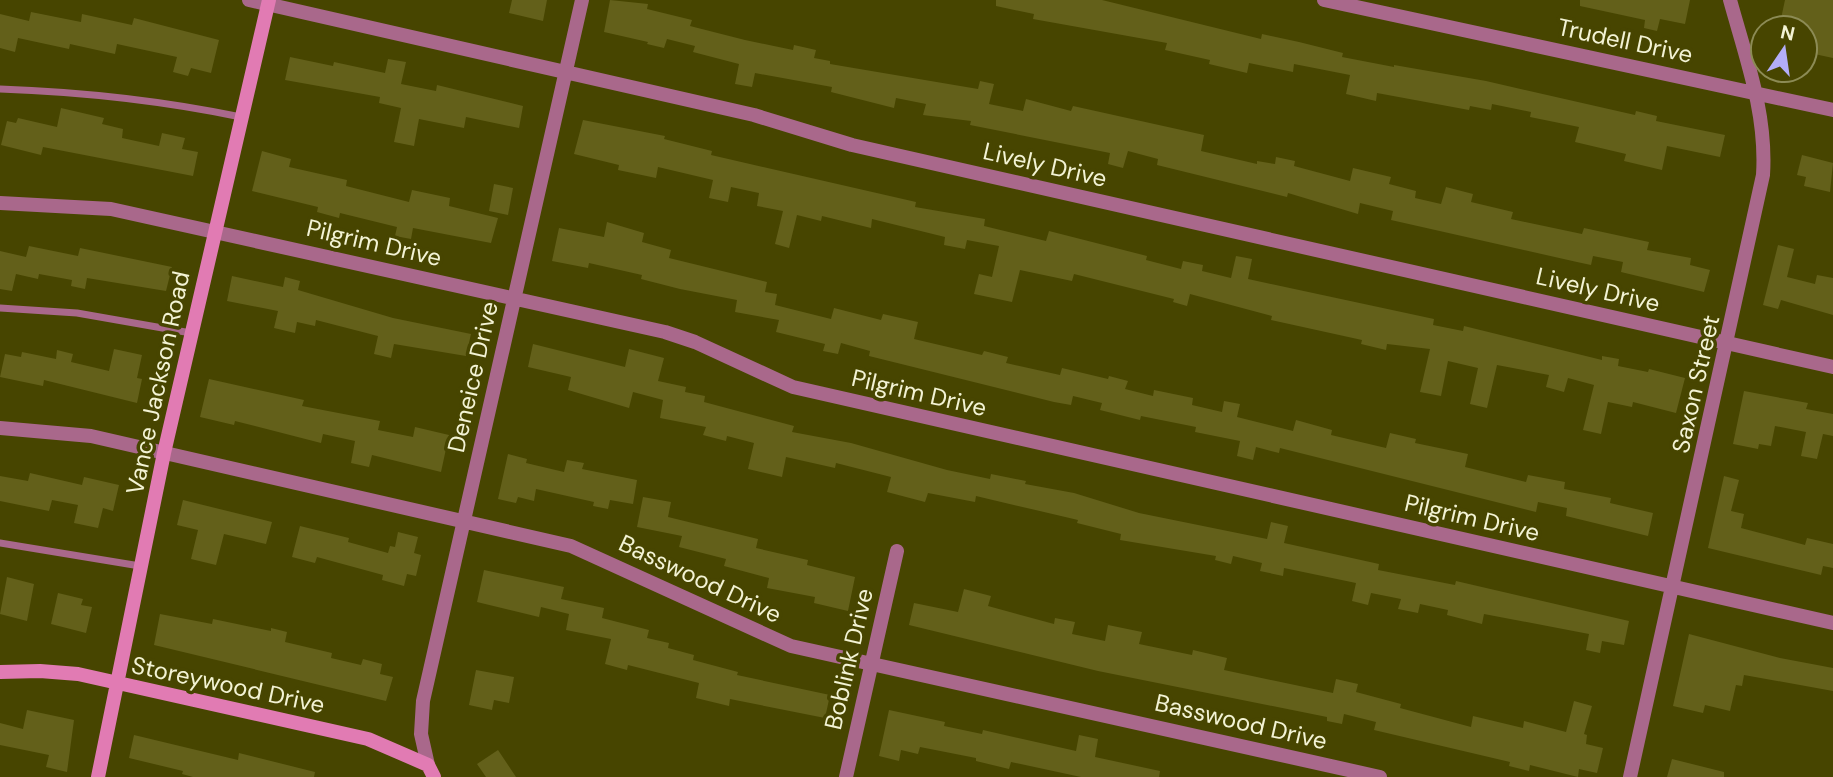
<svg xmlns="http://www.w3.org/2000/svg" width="1833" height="777" font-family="'DM Sans',sans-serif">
  <rect width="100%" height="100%" fill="#474500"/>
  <!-- building -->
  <path fill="#63601a" d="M512,0H547L543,21L509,13Z
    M610,0L648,4L647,9L692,20L690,26L745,40L793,50L794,45L816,50L814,58L830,61V64L978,89L980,81L994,84L989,104L1023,111L1026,99L1071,111L1073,106L1204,135L1201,151L1257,164V161L1275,164L1276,157L1295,161L1294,166L1350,181L1353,168L1391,177L1389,184L1416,191L1415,198L1441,204L1446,187L1473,194L1471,202L1513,212L1511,219L1582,234L1584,228L1621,236L1649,242L1647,250L1691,258L1690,265L1710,270L1704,292L1621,272L1623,262L1593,256L1591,265L1577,262L1391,220L1393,211L1360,203L1358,214L1288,193L1287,197L1157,165L1158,159L1128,151L1123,168L1108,164L1110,153L970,125L971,121L923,115L926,104L896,98L894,108L831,92L832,87L755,73L752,87L735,84L739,64L693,52L695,46L667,39L664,48L647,44L648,42L604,32Z
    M996,0H1102L1261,39L1262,34L1299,42L1343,53L1342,57L1394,67V65L1486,81L1635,115L1636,111L1657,116L1656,121L1725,135L1720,157L1667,146L1662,170L1624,161L1626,154L1575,142L1579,127L1530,117L1531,112L1492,104L1491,110L1470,106L1469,110L1377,93L1376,101L1346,94L1350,75L1294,64L1293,72L1249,63L1247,73L1209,64L1210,60L1165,50L1167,43L1033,19L1034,14L996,6Z
    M1580,0H1690L1685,24L1660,19L1657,31L1644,28L1645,20L1580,6Z
    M1785,0H1833V58L1805,52V28H1779Z
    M31,12L81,22L82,14L132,25L134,18L219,40L211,73L191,68L188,76L173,72L177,57L117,44L115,54L70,44L69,49L18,38L15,52L0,48V14L29,21Z
    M290,57L333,66L334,62L385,73L388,59L406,62L401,84L436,91L437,85L523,106L519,128L466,117L464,128L419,119L414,146L394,142L401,108L379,103L380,97L285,80Z
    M61,108L104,118L102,124L123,129L122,138L159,146L162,133L185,138L182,149L198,152L193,176L43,147L41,155L1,145L7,121L16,123L18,118L57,127Z
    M583,120L665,136L664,139L712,151L711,155L916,202L915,207L985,219L984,226L1046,241L1049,231L1147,256L1146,260L1181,269L1183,261L1203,265L1202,271L1231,278L1236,256L1252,259L1248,279L1434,319L1433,325L1463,331L1464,326L1602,360V356L1619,359L1618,366L1648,372L1649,369L1685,378L1676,413L1633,402L1632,407L1608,402L1601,434L1583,430L1594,385L1568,378L1564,392L1546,387L1549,375L1497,365L1487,408L1470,404L1478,368L1448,361L1441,396L1420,392L1430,349L1387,344L1386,350L1361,344L1362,340L1271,320L1272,316L1190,294L1187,306L1173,302L1174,299L1074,274L1072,281L1020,270L1012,302L974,294L979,274L992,277L999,246L967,240L965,249L944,245L945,237L872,219L871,228L822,216L821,221L797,215L789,248L775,244L783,211L757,206L759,193L731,187L728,202L709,198L713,180L658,167L656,178L618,170L619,165L574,154Z
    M262,151L291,159L289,167L347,180L346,186L409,202L412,190L450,198L449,206L498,218L491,243L413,228L411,239L395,236L397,227L340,213L339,218L317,212L318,207L252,191Z
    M1802,155L1833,163L1830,192L1804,186L1806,177L1797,175Z
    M494,184L513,188L508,215L489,211Z
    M607,222L644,233L642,242L671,250L669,258L767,282L765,292L777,294L775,305L831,319L834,308L881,320L883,314L918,322L914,339L982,355L984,351L1008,357L1006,363L1060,375L1062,368L1108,379L1109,376L1128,381L1125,389L1153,396L1154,390L1193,398L1192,405L1222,412L1224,401L1240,404L1237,417L1293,431L1296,420L1332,430L1331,435L1386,448L1390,433L1416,439L1415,443L1468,454L1465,467L1526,482L1528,475L1565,482L1564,489L1611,498L1610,503L1653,513L1648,536L1566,516L1567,508L1538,502L1536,512L1280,448L1279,453L1256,447L1253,460L1237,456L1240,441L1195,432L1196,427L1141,416L1140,420L1100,410L1102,403L1073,396L1071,405L1054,402L869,356L870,351L841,343L838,354L823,351L825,344L776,332L779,320L735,312L737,300L680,289L641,279L642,275L589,263L588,268L552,261L559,228L604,237Z
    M1778,245L1794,249L1787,277L1815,284L1817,275L1833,278V315L1781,300L1778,309L1763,305Z
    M29,246L78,256L80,248L172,267L166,291L87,278L85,289L71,286L72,280L39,274L38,279L16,274L12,291L0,289V251L26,257Z
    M232,276L283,287L285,277L300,281L298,290L393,318L471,334L466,356L394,344L391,358L374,354L378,336L316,320L315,326L297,322L295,333L274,328L278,311L227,301Z
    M533,344L625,367L629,349L664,358L658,381L686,387L685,392L705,396L704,402L794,426L792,432L851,443L947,470L990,479L991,474L1026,481L1025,484L1074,493L1139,513L1267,539L1271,522L1288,526L1284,543L1379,564L1378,570L1455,585L1456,581L1629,621L1624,645L1602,641L1600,653L1586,650L1589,634L1484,614L1482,624L1447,615L1448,610L1420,604L1418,613L1398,609L1401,599L1371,593L1368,605L1352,601L1356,583L1284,568L1283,576L1260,571L1262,563L1233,556L1231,564L1215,560L1216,556L1120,540L1121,534L1077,523L1078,520L976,496L975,502L928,493L925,502L887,492L891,477L836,463L835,468L786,457L782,477L748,469L754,443L727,436L726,441L703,435L706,427L660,418L663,400L633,392L629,408L568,390L571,377L528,367Z
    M114,349L142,355L137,378L142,379L137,403L44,380L43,386L0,377L5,354L21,357L22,352L56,359L57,350L73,354L71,362L109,371Z
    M209,379L304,400L302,406L380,421L378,430L413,437L415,427L449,435L441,472L372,455L369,467L351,463L355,441L323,434L321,443L235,421L234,425L200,417Z
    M1744,391L1808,403L1806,409L1833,414V436L1823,434L1817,459L1801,456L1806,432L1775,426L1771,446L1759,444L1758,449L1733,444Z
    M508,454L527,459L526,463L564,472L567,460L584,463L582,469L637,480L633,504L610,500L608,509L593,506L594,502L536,489L534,501L518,497L516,503L498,499Z
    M30,473L82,485L84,477L119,485L113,511L103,508L98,528L74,523L78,505L52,500L49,511L0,501V476L28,481Z
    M1724,476L1739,480L1731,511L1744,514L1741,528L1805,545L1807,538L1833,544V568L1823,566L1821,575L1708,548Z
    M643,497L671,502L668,517L758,539L756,548L808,560L807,565L855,577L848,611L814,603L815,597L767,588L769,578L724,566L726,559L679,547L682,536L637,527Z
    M183,500L272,522L266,544L224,534L216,565L191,559L198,530L177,525Z
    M300,526L349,538L348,542L388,553L390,546L395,547L398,532L418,537L414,553L421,555L416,576L407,574L404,586L382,580L383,575L317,557L315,563L292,557Z
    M484,570L564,587L561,599L604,608L602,618L649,630L647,638L669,643L668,648L694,655L693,660L738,672L737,675L830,695L825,718L730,699L729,706L696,698L699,683L628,665L627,670L605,664L611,639L566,630L569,614L541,607L539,617L477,602Z
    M7,577L34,584L27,621L0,614Z
    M964,589L991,596L988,606L1054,624L1055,618L1075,622L1072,634L1105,641L1108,625L1142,632L1139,644L1192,655L1193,650L1227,658L1224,670L1333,693L1336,679L1358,684L1356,692L1401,704L1400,708L1471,727L1473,716L1523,728L1524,721L1566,732L1574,701L1592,706L1584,734L1587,735L1586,744L1603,748L1597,773L1579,769L1578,777L1530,765L1529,771L1509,766L1510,762L1374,730L1376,722L1344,714L1342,724L1327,721V717L1098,671L909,625L914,603L958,612Z
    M58,593L83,599L81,605L92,607L86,633L51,624Z
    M160,614L212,624L213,619L271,631V628L287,632L285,642L332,653L331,658L361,665L363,659L382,664L380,674L393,677L386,701L154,645Z
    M1689,634L1780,658L1833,668V691L1744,675L1742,686L1736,685L1730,711L1705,705L1703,713L1673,706Z
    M476,670L514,677L509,703L494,700L492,710L469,705Z
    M27,710L74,720L67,772L46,767L49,755L0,745V723L23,729Z
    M889,710L945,722L944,726L982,734L983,730L1076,751L1079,735L1098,739L1095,757L1160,771L1159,777H1081L1011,762L1009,769L976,761V758L920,747L918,754L901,750L899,761L879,756Z
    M134,735L238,760L239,753L315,772L314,777H193L182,774L183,771L129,758Z
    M498,750L516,777H486L477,764Z
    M1672,759L1724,772V777H1667Z"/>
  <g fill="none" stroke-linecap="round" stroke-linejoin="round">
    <!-- lane -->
    <path stroke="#a9688b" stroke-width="7" d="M0,89C84,92 159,100 241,117
      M0,308L77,313L191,333
      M0,543L140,566"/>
    <!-- street -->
    <path stroke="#a9688b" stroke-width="14" d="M249,0L754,115L852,145L1833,367
      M1324,0L1833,110
      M0,203L111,209L665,332L695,342L793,387L1833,623
      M0,428L91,436L571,546L791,646L1380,777
      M428,765L421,734L423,701L582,0
      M846,777L897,551
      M1630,777L1763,175C1767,114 1746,58 1730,0"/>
    <!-- secondary -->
    <path stroke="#e17bb3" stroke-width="14" d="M0,672L40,671L78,674L368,739L428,765L434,777
      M98,777L164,453L269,0"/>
  </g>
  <g text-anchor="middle" stroke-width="7" stroke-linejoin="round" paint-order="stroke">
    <!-- street labels -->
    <g font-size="24" fill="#f3f3d4" stroke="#474500">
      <text transform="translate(1625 41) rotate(12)" y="8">Trudell Drive</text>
      <text transform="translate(1045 165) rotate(13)" y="8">Lively Drive</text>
      <text transform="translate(374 243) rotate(13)" y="8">Pilgrim Drive</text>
      <text transform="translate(1598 290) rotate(13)" y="8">Lively Drive</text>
      <text transform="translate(473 377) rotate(-77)" y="8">Deneice Drive</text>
      <text transform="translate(158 383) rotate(-78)" y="8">Vance Jackson Road</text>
      <text transform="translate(1696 384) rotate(-77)" y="8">Saxon Street</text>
      <text transform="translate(919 393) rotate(13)" y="8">Pilgrim Drive</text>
      <text transform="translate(1472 518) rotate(13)" y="8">Pilgrim Drive</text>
      <text transform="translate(700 579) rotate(25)" y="8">Basswood Drive</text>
      <text transform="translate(849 659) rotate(-77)" y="8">Boblink Drive</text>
      <text transform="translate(228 685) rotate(12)" y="8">Storeywood Drive</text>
      <text transform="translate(1241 722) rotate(13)" y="8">Basswood Drive</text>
    </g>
  </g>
  <!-- north arrow -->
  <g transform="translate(1784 49) rotate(13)"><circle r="33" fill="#474500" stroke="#8c8b55" stroke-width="2"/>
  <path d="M0-5L12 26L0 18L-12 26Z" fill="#b3adf9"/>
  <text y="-10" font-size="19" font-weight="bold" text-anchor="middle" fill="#f3f3d4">N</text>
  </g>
</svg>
